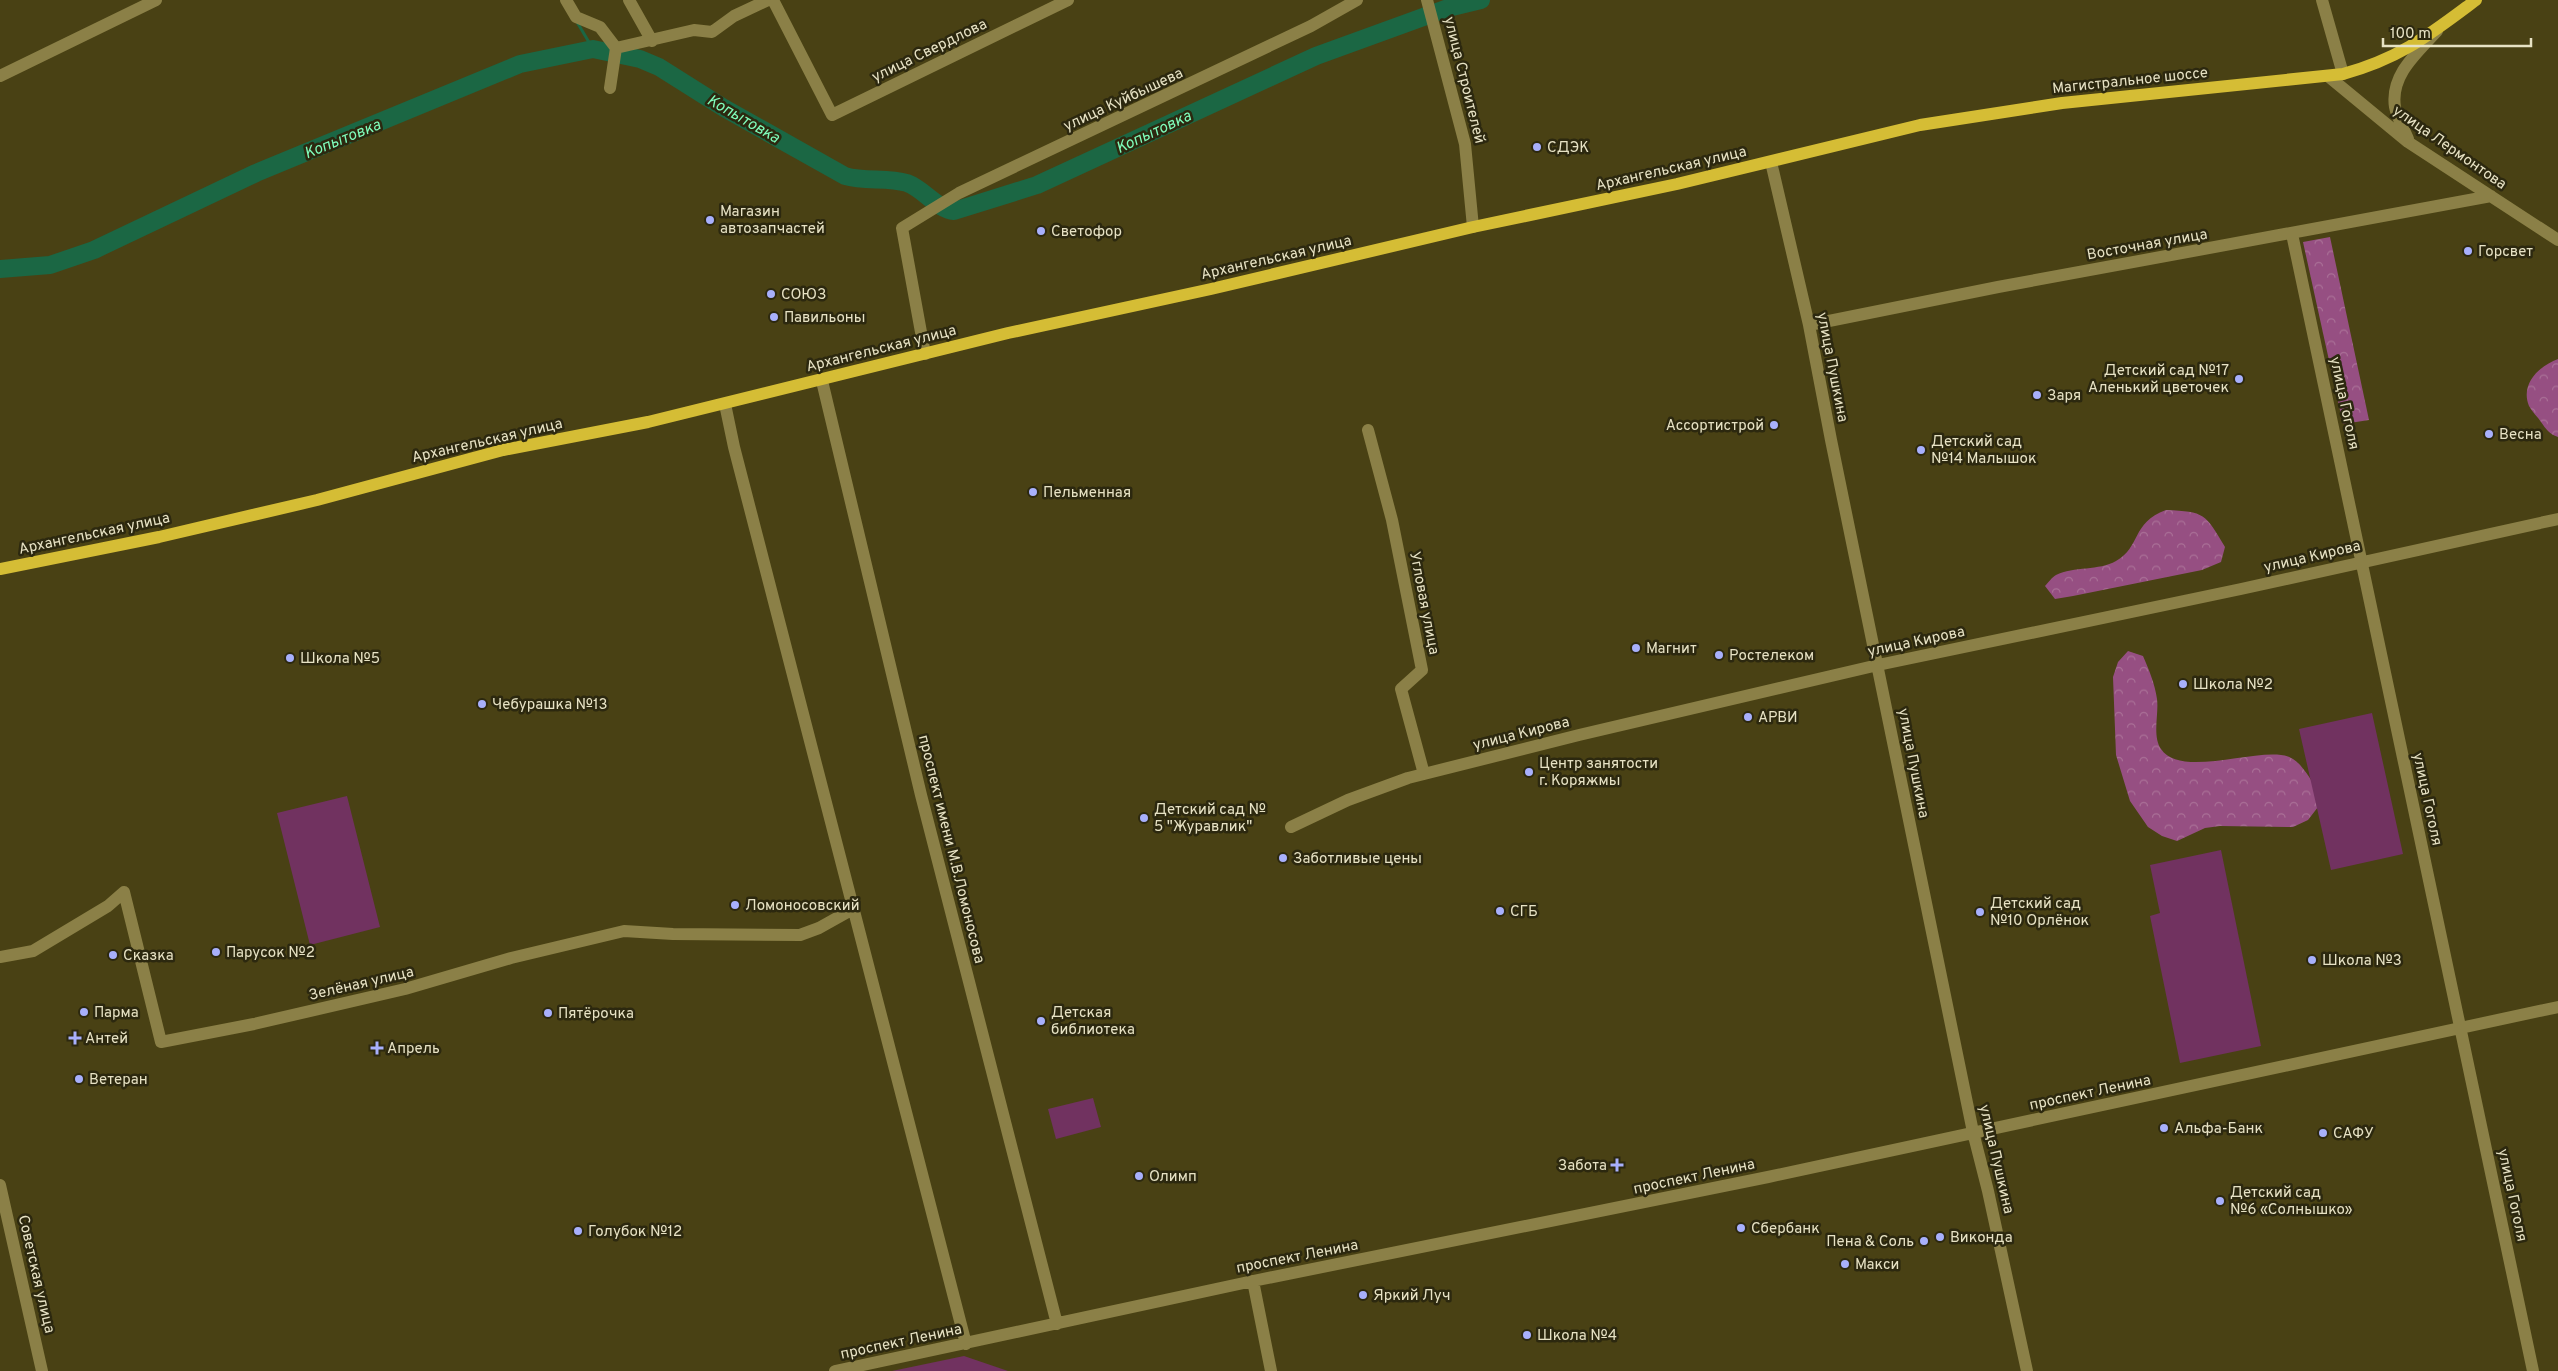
<svg xmlns="http://www.w3.org/2000/svg" width="2558" height="1371" font-family="Overpass,sans-serif">
  <defs>
    <pattern id="forest-crowns" width="20" height="18" patternUnits="userSpaceOnUse" patternTransform="scale(1.25)"><rect width="20" height="18" fill="#964f82"/><path d="M2 6a3 3 0 1 1 6 0M12 15a3 3 0 1 1 6 0" fill="none" stroke="#aa7097"/></pattern>
  </defs>
  <rect width="100%" height="100%" fill="#494114"/>
  <!-- forest -->
  <path fill="url(#forest-crowns)" d="M2330,237L2369,420L2343,424L2303,242Z
    M2558,359V437C2549,434 2546,429 2541,422C2538,417 2532,412 2529,406C2520,384 2539,366 2558,359Z
    M2166,510C2205,512 2205,513 2225,547L2221,562L2202,570L2073,596L2055,599L2045,586C2048,583 2052,577 2056,575C2074,566 2099,571 2116,561C2141,547 2131,523 2166,510Z
    M2128,651L2143,656C2149,670 2155,684 2157,699C2159,714 2152,736 2161,749C2182,781 2269,742 2293,759C2303,765 2312,782 2319,792L2318,807L2308,820L2293,827L2220,826L2205,828L2177,841L2162,836L2148,827L2130,801L2116,755L2113,677L2118,662Z"/>
  <!-- park -->
  <path fill="#713260" d="M2372,713L2403,854L2331,870L2299,729Z
    M347,796L380,927L310,945L277,813Z
    M2221,850L2261,1046L2180,1063L2150,916L2160,913L2150,865Z
    M1093,1098L1101,1127L1056,1139L1048,1109Z
    M964,1356L1008,1371H892Z"/>
  <g fill="none" stroke-linecap="round" stroke-linejoin="round">
    <!-- stream -->
    <path stroke="#1b6744" stroke-width="3" d="M577,22L593,49"/>
    <!-- river -->
    <path stroke="#1b6744" stroke-width="18" d="M0,269L50,265L94,250L256,173L520,64L593,49L640,59L659,67L724,108L845,176C865,182 887,177 907,183C924,189 938,210 954,211L1037,185L1316,56L1448,8L1481,0"/>
    <!-- minor -->
    <path stroke="#8b8047" stroke-width="12" d="M566,0L576,17L600,27L616,48L694,30L712,32L734,16L768,0
      M629,0L652,41
      M773,0L832,115L1068,0
      M1427,0L1465,144L1473,227
      M2322,0L2343,74
      M0,76L156,0
      M2328,76L2408,142L2558,240
      M610,88L616,48
      M2408,139C2404,129 2397,118 2395,107C2390,75 2417,53 2437,31
      M1771,162L1809,325L1831,440L1973,1132L1988,1191L2027,1371
      M2292,234L2533,1371
      M1809,325L1998,287L2491,196
      M925,354L902,228L959,193L1311,26L1357,0
      M822,381L921,795L1057,1324
      M725,404L734,447L966,1344
      M1368,430L1392,520L1422,670L1401,689L1424,774
      M1291,827L1348,800L1408,778L1579,735L1878,665L2241,589L2558,519
      M0,957L33,951L108,906L124,892L161,1042L254,1024L405,989L511,958L624,931L673,934L800,935L819,928L853,909
      M0,1185L42,1371
      M1253,1281L1271,1371
      M835,1371L1253,1281L1768,1177L2558,1007"/>
    <!-- major -->
    <path stroke="#d5bd35" stroke-width="12" d="M0,569L159,537L317,500L503,450L648,422L1008,333L1211,289L1473,227L1677,184L1920,125L2062,103L2343,74C2401,58 2429,35 2476,0"/>
  </g>
  <!-- markers -->
  <g fill="#a8b0fc" stroke="#2c280f" stroke-width="2">
    <circle cx="1537" cy="147" r="5"/>
    <circle cx="710" cy="220" r="5"/>
    <circle cx="1041" cy="231" r="5"/>
    <circle cx="2468" cy="251" r="5"/>
    <circle cx="771" cy="294" r="5"/>
    <circle cx="774" cy="317" r="5"/>
    <circle cx="2239" cy="379" r="5"/>
    <circle cx="2037" cy="395" r="5"/>
    <circle cx="1774" cy="425" r="5"/>
    <circle cx="2489" cy="434" r="5"/>
    <circle cx="1921" cy="450" r="5"/>
    <circle cx="1033" cy="492" r="5"/>
    <circle cx="1636" cy="648" r="5"/>
    <circle cx="1719" cy="655" r="5"/>
    <circle cx="290" cy="658" r="5"/>
    <circle cx="2183" cy="684" r="5"/>
    <circle cx="482" cy="704" r="5"/>
    <circle cx="1748" cy="717" r="5"/>
    <circle cx="1529" cy="772" r="5"/>
    <circle cx="1144" cy="818" r="5"/>
    <circle cx="1283" cy="858" r="5"/>
    <circle cx="735" cy="905" r="5"/>
    <circle cx="1500" cy="911" r="5"/>
    <circle cx="1980" cy="912" r="5"/>
    <circle cx="216" cy="952" r="5"/>
    <circle cx="113" cy="955" r="5"/>
    <circle cx="2312" cy="960" r="5"/>
    <circle cx="84" cy="1012" r="5"/>
    <circle cx="548" cy="1013" r="5"/>
    <circle cx="1041" cy="1021" r="5"/>
    <path d="M72.5 1030.5h5v5h5v5h-5v5h-5v-5h-5v-5h5z"/>
    <path d="M374.5 1040.5h5v5h5v5h-5v5h-5v-5h-5v-5h5z"/>
    <circle cx="79" cy="1079" r="5"/>
    <circle cx="2164" cy="1128" r="5"/>
    <circle cx="2323" cy="1133" r="5"/>
    <path d="M1614.5 1157.5h5v5h5v5h-5v5h-5v-5h-5v-5h5z"/>
    <circle cx="1139" cy="1176" r="5"/>
    <circle cx="2220" cy="1201" r="5"/>
    <circle cx="1741" cy="1228" r="5"/>
    <circle cx="578" cy="1231" r="5"/>
    <circle cx="1940" cy="1237" r="5"/>
    <circle cx="1924" cy="1241" r="5"/>
    <circle cx="1845" cy="1264" r="5"/>
    <circle cx="1363" cy="1295" r="5"/>
    <circle cx="1527" cy="1335" r="5"/>
  </g>
  <g text-anchor="middle" stroke-width="5" stroke-linejoin="round" paint-order="stroke">
    <!-- street labels -->
    <g font-size="15" fill="#e7e2c4" stroke="#2c280f">
      <text transform="translate(929 50) rotate(-26)" y="5">улица Свердлова</text>
      <text transform="translate(1465 80) rotate(76)" y="5">улица Строителей</text>
      <text transform="translate(2130 80) rotate(-6)" y="5">Магистральное шоссе</text>
      <text transform="translate(1123 99) rotate(-25)" y="5">улица Куйбышева</text>
      <text transform="translate(2450 147) rotate(35)" y="5">улица Лермонтова</text>
      <text transform="translate(1671 168) rotate(-13)" y="5">Архангельская улица</text>
      <text transform="translate(2147 244) rotate(-10)" y="5">Восточная улица</text>
      <text transform="translate(1276 257) rotate(-13)" y="5">Архангельская улица</text>
      <text transform="translate(881 348) rotate(-14)" y="5">Архангельская улица</text>
      <text transform="translate(1833 367) rotate(79)" y="5">улица Пушкина</text>
      <text transform="translate(2345 403) rotate(78)" y="5">улица Гоголя</text>
      <text transform="translate(487 440) rotate(-13)" y="5">Архангельская улица</text>
      <text transform="translate(94 533) rotate(-12)" y="5">Архангельская улица</text>
      <text transform="translate(2312 556) rotate(-13)" y="5">улица Кирова</text>
      <text transform="translate(1425 603) rotate(79)" y="5">Угловая улица</text>
      <text transform="translate(1916 641) rotate(-12)" y="5">улица Кирова</text>
      <text transform="translate(1521 733) rotate(-14)" y="5">улица Кирова</text>
      <text transform="translate(1914 763) rotate(79)" y="5">улица Пушкина</text>
      <text transform="translate(2428 799) rotate(78)" y="5">улица Гоголя</text>
      <text transform="translate(952 849) rotate(76)" y="5">проспект имени М.В.Ломоносова</text>
      <text transform="translate(361 983) rotate(-13)" y="5">Зелёная улица</text>
      <text transform="translate(2090 1092) rotate(-12)" y="5">проспект Ленина</text>
      <text transform="translate(1997 1159) rotate(77)" y="5">улица Пушкина</text>
      <text transform="translate(1694 1176) rotate(-12)" y="5">проспект Ленина</text>
      <text transform="translate(2513 1195) rotate(78)" y="5">улица Гоголя</text>
      <text transform="translate(1297 1256) rotate(-11)" y="5">проспект Ленина</text>
      <text transform="translate(37 1274) rotate(77)" y="5">Советская улица</text>
      <text transform="translate(901 1341) rotate(-12)" y="5">проспект Ленина</text>
    </g>
    <!-- poi labels -->
    <g font-size="15" fill="#e7e2c4" stroke="#2c280f" text-anchor="start">
      <text x="1547" y="152">СДЭК</text>
      <text x="720" y="216">Магазин<tspan x="720" dy="17">автозапчастей</tspan></text>
      <text x="1051" y="236">Светофор</text>
      <text x="2478" y="256">Горсвет</text>
      <text x="781" y="299">СОЮЗ</text>
      <text x="784" y="322">Павильоны</text>
      <text x="2229" y="375" text-anchor="end">Детский сад №17<tspan x="2229" dy="17">Аленький цветочек</tspan></text>
      <text x="2047" y="400">Заря</text>
      <text x="1764" y="430" text-anchor="end">Ассортистрой</text>
      <text x="2499" y="439">Весна</text>
      <text x="1931" y="446">Детский сад<tspan x="1931" dy="17">№14 Малышок</tspan></text>
      <text x="1043" y="497">Пельменная</text>
      <text x="1646" y="653">Магнит</text>
      <text x="1729" y="660">Ростелеком</text>
      <text x="300" y="663">Школа №5</text>
      <text x="2193" y="689">Школа №2</text>
      <text x="492" y="709">Чебурашка №13</text>
      <text x="1758" y="722">АРВИ</text>
      <text x="1539" y="768">Центр занятости<tspan x="1539" dy="17">г. Коряжмы</tspan></text>
      <text x="1154" y="814">Детский сад №<tspan x="1154" dy="17">5 "Журавлик"</tspan></text>
      <text x="1293" y="863">Заботливые цены</text>
      <text x="1990" y="908">Детский сад<tspan x="1990" dy="17">№10 Орлёнок</tspan></text>
      <text x="745" y="910">Ломоносовский</text>
      <text x="1510" y="916">СГБ</text>
      <text x="226" y="957">Парусок №2</text>
      <text x="123" y="960">Сказка</text>
      <text x="2322" y="965">Школа №3</text>
      <text x="94" y="1017">Парма</text>
      <text x="1051" y="1017">Детская<tspan x="1051" dy="17">библиотека</tspan></text>
      <text x="558" y="1018">Пятёрочка</text>
      <text x="85" y="1043">Антей</text>
      <text x="387" y="1053">Апрель</text>
      <text x="89" y="1084">Ветеран</text>
      <text x="2174" y="1133">Альфа-Банк</text>
      <text x="2333" y="1138">САФУ</text>
      <text x="1607" y="1170" text-anchor="end">Забота</text>
      <text x="1149" y="1181">Олимп</text>
      <text x="2230" y="1197">Детский сад<tspan x="2230" dy="17">№6 «Солнышко»</tspan></text>
      <text x="1751" y="1233">Сбербанк</text>
      <text x="588" y="1236">Голубок №12</text>
      <text x="1950" y="1242">Виконда</text>
      <text x="1914" y="1246" text-anchor="end">Пена &amp; Соль</text>
      <text x="1855" y="1269">Макси</text>
      <text x="1373" y="1300">Яркий Луч</text>
      <text x="1537" y="1340">Школа №4</text>
    </g>
    <!-- water labels -->
    <g font-size="16" font-style="italic" fill="#7ffcbb" stroke="#2c280f">
      <text transform="translate(744 118) rotate(30)" y="6">Копытовка</text>
      <text transform="translate(1153 131) rotate(-25)" y="6">Копытовка</text>
      <text transform="translate(342 138) rotate(-22)" y="6">Копытовка</text>
    </g>
  </g>
  <!-- scale -->
  <path d="M2383 38v8h148v-8" fill="none" stroke="#e7e2c4" stroke-width="2.5"/>
  <text x="2390" y="38" font-size="15" fill="#e7e2c4" stroke="#2c280f" stroke-width="4" paint-order="stroke">100 m</text>
</svg>
